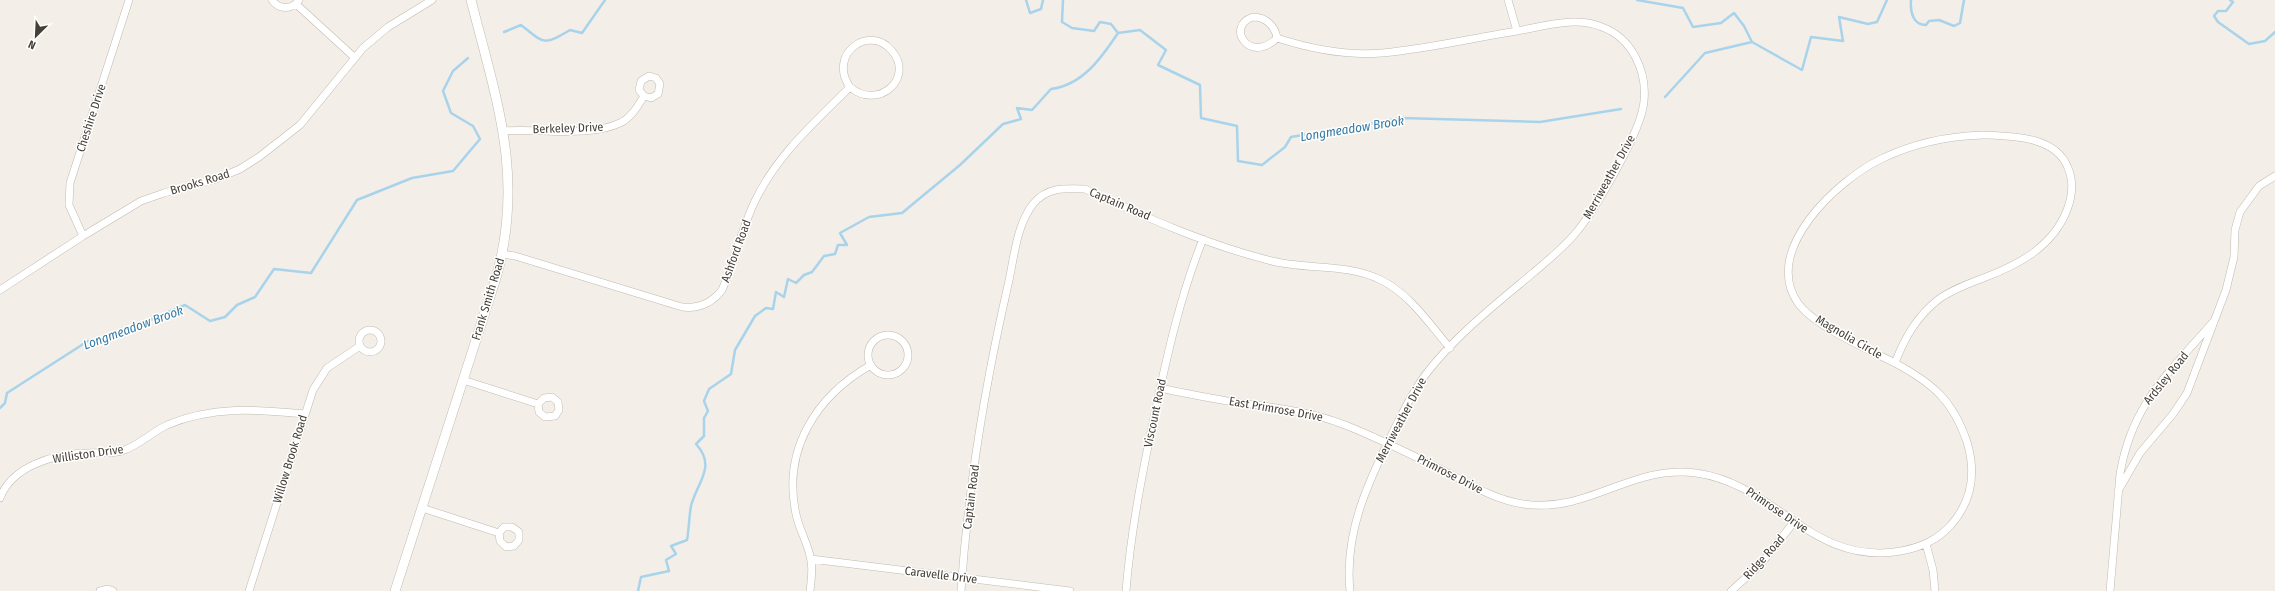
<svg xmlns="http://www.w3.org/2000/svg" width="2275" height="591" font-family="'Fira Sans Condensed',sans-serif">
  <rect width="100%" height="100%" fill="#f3efe8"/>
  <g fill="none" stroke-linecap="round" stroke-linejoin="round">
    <!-- stream -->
    <path stroke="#a8d3eb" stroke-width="2.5" d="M1026,0L1030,13L1041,9L1043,0
      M1063,0L1062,22L1072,28L1094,31L1100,22L1111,24L1118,33L1140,30L1166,50L1158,65L1200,85L1201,118L1237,126L1238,161L1262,165L1285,147L1291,137L1402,118L1540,122L1621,109
      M1637,0L1683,8L1693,27L1721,23L1734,13L1744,26L1752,42
      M1911,0C1910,12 1913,25 1926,25L1929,21L1939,20L1954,26L1960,23L1964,0
      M2230,0L2233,2L2226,11H2218L2214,16L2218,22L2249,44L2265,41L2275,32
      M504,32L521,25C545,44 543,46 570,30L582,33L605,0
      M1665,97L1705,53L1752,42L1802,70L1811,37L1843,41L1839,17L1868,24L1877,22L1887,0
      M0,408L5,403L7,393L88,341H101L185,305L210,321L225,317L237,305L255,297L274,269L311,273L357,200L412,178L453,171L480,139L473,126L451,113L443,91L453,71L468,58
      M638,591L641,577L669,571L666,560L676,554L671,546L687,540C689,529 689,517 691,506C697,482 717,467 696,444L704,436V418L708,411L704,401L709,389L731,374L735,350L755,316L766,308L773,309L776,292L784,297L788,279L796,283L804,275L812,272L824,256L835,254L838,245H847L840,233L869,217L902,213L960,165L1003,124L1021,119L1017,108L1032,110L1051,89C1083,85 1102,57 1118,33"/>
    <defs>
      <path id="minor" d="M272,0C279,10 292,10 299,0
        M1508,0L1517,31
        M296,4L354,57
        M1253,17C1266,17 1275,26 1277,38C1249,65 1225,26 1253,17Z
        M1277,38C1311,49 1346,56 1382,53C1427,49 1473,38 1517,31C1545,26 1576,16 1602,27C1632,38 1647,71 1644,101C1642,131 1594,212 1574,235C1562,249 1547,261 1533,273C1496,304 1455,336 1426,374C1412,392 1403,412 1393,432C1368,482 1344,533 1350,591
        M503,131C539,128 587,138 620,123C631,118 638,106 644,96L639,90L641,81L649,76L656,78L660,84L658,94L651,98L644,96
        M1983,135C2012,136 2056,136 2068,168C2074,182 2072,197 2067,210C2053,246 2020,264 1986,277C1970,283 1953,289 1939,299C1917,316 1905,337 1895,363C1869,350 1814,326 1798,303C1761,250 1838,180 1881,159C1912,144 1948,136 1983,135Z
        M83,236L69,205L70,183L129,0
        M502,254L515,256L682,307C699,309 712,303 722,290C735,261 741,230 755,201C777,155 814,123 850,87C878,111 915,78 892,51C869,23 827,55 850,87
        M0,290L83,236L141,201L164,193L216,179L240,169L259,157L300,125L363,48L388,27L432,0
        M359 341a11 11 0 1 1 22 0a11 11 0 1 1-22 0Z
        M868 355a20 20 0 1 1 40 0a20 20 0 1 1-40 0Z
        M463,380L538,404L539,412L545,417L555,416L559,410L558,402L552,397L544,398L538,404
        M1160,388C1183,393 1205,397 1227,401C1268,407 1307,410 1345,425C1381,439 1416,457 1450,474C1473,486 1496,500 1523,504C1588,514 1632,464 1696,473C1777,484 1812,567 1901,551C1922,547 1937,540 1951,525C1972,501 1976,472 1967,442C1953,400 1932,383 1895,363
        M2118,491L2140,453L2173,414L2187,393L2226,290L2234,257L2235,230L2240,212L2259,186L2275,176
        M0,498C12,466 54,454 86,453C98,452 110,454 122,451C138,446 152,432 167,425C212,406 257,409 305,414
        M422,508L499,533L500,541L506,547L514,546L519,540V532L512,527H504L499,533
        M1926,544L1933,570L1935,591
        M811,559L1070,591
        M100,591L108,589L113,591
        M249,591L313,390L327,368L360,346
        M810,591C811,581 813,571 811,561C809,545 799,530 796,514C782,450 816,396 871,365
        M961,591C968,488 985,385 1008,285C1014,259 1016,226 1033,204C1047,187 1065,188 1085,189C1145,217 1207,245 1272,261C1308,270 1347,263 1381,280C1410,294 1430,325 1450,348
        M1126,591C1131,529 1143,469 1156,408C1168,351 1181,294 1203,239
        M1731,591L1760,565L1794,522
        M2110,591L2120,474C2132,404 2168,374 2212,323"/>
      <path id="tertiary" d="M395,591L496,278C525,176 496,99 471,0"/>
    </defs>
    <!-- minor casing -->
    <use href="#minor" stroke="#c1b9ae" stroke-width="8"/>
    <!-- tertiary casing -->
    <use href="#tertiary" stroke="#c1b9ae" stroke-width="10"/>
    <!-- minor -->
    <use href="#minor" stroke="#fff" stroke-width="7"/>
    <!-- tertiary -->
    <use href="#tertiary" stroke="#fff" stroke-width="9"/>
  </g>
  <g text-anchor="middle" stroke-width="3" stroke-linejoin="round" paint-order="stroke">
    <!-- street labels -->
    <g font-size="12" fill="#463f37" stroke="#fff">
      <text transform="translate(91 118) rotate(-72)" y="4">Cheshire Drive</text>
      <text transform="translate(568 128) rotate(-2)" y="4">Berkeley Drive</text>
      <text transform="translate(1609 177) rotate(-61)" y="4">Merriweather Drive</text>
      <text transform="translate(200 182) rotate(-17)" y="4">Brooks Road</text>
      <text transform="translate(1120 204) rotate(23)" y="4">Captain Road</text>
      <text transform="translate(736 251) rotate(-70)" y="4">Ashford Road</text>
      <text transform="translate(488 299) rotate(-73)" y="4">Frank Smith Road</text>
      <text transform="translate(1849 337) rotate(30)" y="4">Magnolia Circle</text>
      <text transform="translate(2166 378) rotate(-51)" y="4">Ardsley Road</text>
      <text transform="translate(1276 409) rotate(10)" y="4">East Primrose Drive</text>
      <text transform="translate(1155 413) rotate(-78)" y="4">Viscount Road</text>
      <text transform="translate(1401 420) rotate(-62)" y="4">Merriweather Drive</text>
      <text transform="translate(88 454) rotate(-8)" y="4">Williston Drive</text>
      <text transform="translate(290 459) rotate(-73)" y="4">Willow Brook Road</text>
      <text transform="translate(1450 474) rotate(27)" y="4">Primrose Drive</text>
      <text transform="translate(971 497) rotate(-83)" y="4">Captain Road</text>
      <text transform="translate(1777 510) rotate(34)" y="4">Primrose Drive</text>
      <text transform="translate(1764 557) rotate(-48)" y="4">Ridge Road</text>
      <text transform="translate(941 575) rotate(7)" y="4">Caravelle Drive</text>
    </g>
    <!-- water labels -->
    <g font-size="13" font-style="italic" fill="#357aa3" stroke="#fff">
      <text transform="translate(1352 128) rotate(-9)" y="5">Longmeadow Brook</text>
      <text transform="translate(133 327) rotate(-20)" y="5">Longmeadow Brook</text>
    </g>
  </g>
  <!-- north arrow -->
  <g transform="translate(36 36) rotate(204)" stroke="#ffffff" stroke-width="3" paint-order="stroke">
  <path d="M0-3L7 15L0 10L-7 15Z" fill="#463f37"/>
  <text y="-6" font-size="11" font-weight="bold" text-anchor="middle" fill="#463f37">N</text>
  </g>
</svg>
